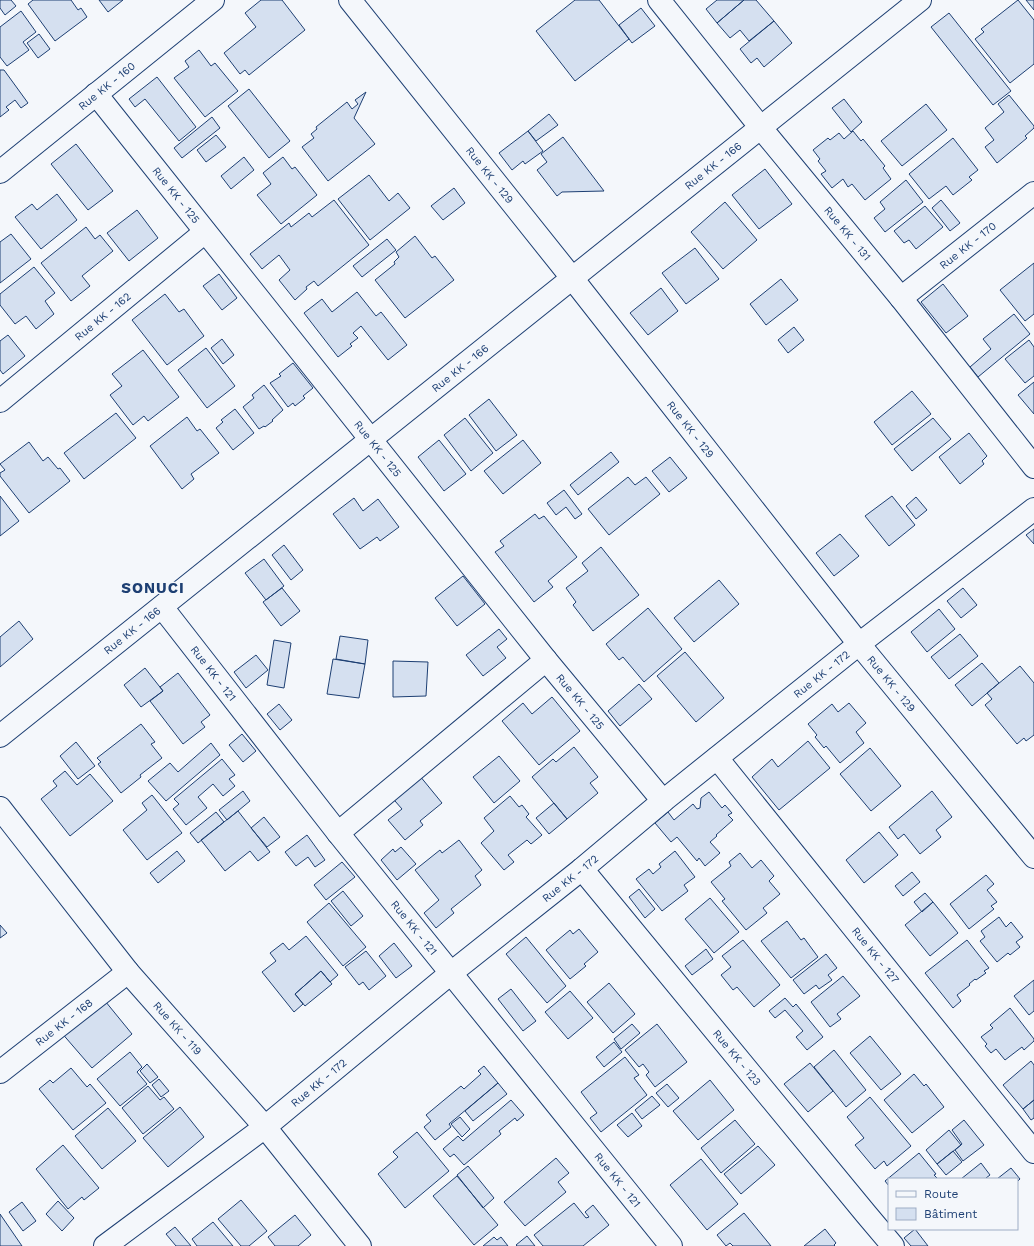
<svg xmlns="http://www.w3.org/2000/svg" width="1034" height="1246" font-family="'Work Sans',sans-serif">
  <rect width="100%" height="100%" fill="#f4f7fb"/>
  <!-- building -->
  <path fill="#d5e0f0" stroke="#1d3f73" d="M0,0H11L16,6L5,15L0,8Z
    M33,0H71L78,10L81,8L87,17L55,41L28,4Z
    M99,0H123L108,12Z
    M261,0H282L305,30L249,75L245,70L240,74L224,53L256,27L245,13Z
    M575,0H599L629,39L575,81L536,31Z
    M717,0H744L717,23L706,9Z
    M744,0H756L774,21L749,41L740,30L730,38L717,23Z
    M1018,0L1034,20V64L1010,83L975,39L984,32L981,29Z
    M1026,0H1034V10Z
    M641,8L655,26L632,43L619,25Z
    M21,11L36,32L23,42L29,50L7,66L0,57V27Z
    M949,13L1011,91L993,105L931,27Z
    M774,21L792,43L764,67L757,58L751,63L740,49Z
    M39,34L50,49L38,58L27,43Z
    M199,50L211,66L215,63L238,91L205,117L174,78L189,67L185,61Z
    M0,70H4L28,103L21,108L15,100L6,107L9,110L0,117Z
    M157,77L196,127L179,141L145,99L135,107L129,99Z
    M249,89L290,141L269,158L228,106Z
    M366,92L354,118L375,144L328,181L302,147L314,138L311,134L317,129L316,127L347,102L352,109L358,104L355,100Z
    M1009,95L1034,126V128L1025,136L1027,138L997,163L985,147L994,140L985,128L1004,112L998,104Z
    M844,99L862,122L851,132L832,108Z
    M926,104L947,130L902,166L881,141Z
    M549,114L558,125L536,141L528,131Z
    M212,117L220,128L182,158L174,148Z
    M528,131L543,151L525,164L523,161L512,170L499,153Z
    M853,131L861,141L863,139L885,166L883,168L891,179L865,200L852,184L848,187L843,179L832,188L821,174L826,171L818,161L820,159L813,150L828,138L830,140L839,133L844,139Z
    M216,135L226,147L206,162L197,150Z
    M563,137L604,191L562,192L557,196L537,170L547,162L541,154Z
    M953,138L978,170L969,177L972,180L953,195L946,186L929,199L909,174Z
    M76,144L113,191L88,210L51,164Z
    M244,157L254,170L231,189L221,176Z
    M283,157L292,169L295,167L317,195L281,224L257,195L271,184L263,173Z
    M765,169L792,204L759,229L732,195Z
    M369,175L389,201L398,193L410,208L370,240L338,199Z
    M906,180L923,202L885,232L874,218L885,209L880,202Z
    M454,188L465,203L443,220L431,206Z
    M57,194L77,220L41,249L15,217L32,204L37,210Z
    M334,200L369,245L318,286L314,281L306,287L307,289L295,300L279,280L290,270L279,255L262,269L250,254L289,223L291,227L309,213L312,217Z
    M941,200L960,223L950,231L932,208Z
    M725,202L757,240L723,269L691,232Z
    M925,206L943,227L916,249L909,240L904,243L894,231Z
    M137,210L158,238L129,261L107,233Z
    M86,227L95,239L100,235L113,251L82,276L90,286L71,301L41,263Z
    M11,234L31,259L0,283V242Z
    M415,236L432,258L435,256L454,280L405,318L375,280L395,264L394,262L399,257L396,252Z
    M387,239L396,250L362,277L353,266Z
    M695,248L719,279L686,304L662,273Z
    M1034,263V314L1025,321L1000,290Z
    M34,267L55,293L45,301L54,314L36,329L26,316L15,324L0,305V294Z
    M219,274L237,298L222,310L203,286Z
    M781,279L798,300L766,325L750,304Z
    M943,284L968,316L946,333L921,302Z
    M661,288L678,311L648,335L630,313Z
    M357,292L376,316L381,312L407,345L388,360L361,326L353,333L358,338L350,344L352,346L338,357L304,313L322,299L332,312Z
    M165,294L179,312L184,309L204,336L167,365L132,320Z
    M1014,314L1030,334L978,377L970,367L991,349L983,339Z
    M794,327L804,340L788,353L778,340Z
    M8,335L25,356L3,374L0,370V341Z
    M222,339L234,355L223,364L211,348Z
    M1029,340L1034,347V376L1025,383L1005,359Z
    M206,348L235,386L207,408L178,370Z
    M143,350L179,397L148,421L144,416L133,425L110,395L122,386L112,374Z
    M293,363L313,388L303,396L305,398L295,406L293,403L288,407L270,383L281,376L279,374Z
    M1034,382V414L1018,395Z
    M264,385L283,410L272,420L273,421L265,427L264,426L259,429L243,407L254,398L252,395Z
    M912,391L931,414L892,445L874,422Z
    M489,399L517,435L496,451L469,415Z
    M235,409L254,433L233,450L216,428L223,422L221,420Z
    M116,413L136,438L84,479L64,453Z
    M187,417L197,431L200,429L219,453L191,474L194,479L182,489L150,446Z
    M465,418L493,453L471,471L444,435Z
    M933,418L951,439L912,471L894,449Z
    M969,433L987,456L982,461L984,464L960,484L939,457Z
    M439,440L466,474L444,491L418,457Z
    M523,440L541,463L503,494L484,471Z
    M29,442L43,461L48,457L58,469L60,468L70,481L29,513L0,476V473L5,470L0,464Z
    M611,452L619,462L578,495L570,485Z
    M670,457L687,478L669,492L652,471Z
    M628,477L635,485L646,477L660,494L609,535L588,509Z
    M564,490L582,514L575,519L566,507L556,515L547,503Z
    M0,496L19,521L0,536Z
    M892,496L915,525L889,546L865,516Z
    M916,497L927,510L916,519L906,506Z
    M354,498L363,511L378,499L399,527L380,541L377,537L360,549L333,514Z
    M535,514L539,519L544,516L577,557L548,581L553,587L534,602L495,552L504,546L500,541Z
    M1034,529V544L1026,535Z
    M840,534L859,556L834,576L816,553Z
    M284,545L303,570L291,580L272,555Z
    M601,547L639,595L593,631L573,605L576,602L566,588L588,571L582,563Z
    M264,559L284,586L266,600L245,573Z
    M463,576L485,604L457,626L435,598Z
    M719,580L739,604L694,642L674,618Z
    M282,588L300,611L281,626L263,602Z
    M963,588L977,605L961,618L947,601Z
    M648,608L682,649L644,682L623,657L619,660L606,644Z
    M939,609L955,629L927,652L911,632Z
    M19,621L33,639L0,667V637Z
    M499,629L507,639L497,647L506,658L483,676L466,655Z
    M960,634L978,656L949,679L931,657Z
    M340,636L368,640L365,664L336,659Z
    M274,640L291,643L284,688L267,685Z
    M685,652L724,698L696,722L657,676Z
    M256,655L268,670L246,688L234,672Z
    M333,659L365,664L359,698L327,694Z
    M393,661L428,662L426,696L393,697Z
    M982,663L999,683L972,706L955,685Z
    M1020,666L1034,683V735L1026,741L1024,738L1017,744L985,705L992,699L987,693Z
    M145,668L163,691L141,707L124,685Z
    M178,673L210,715L201,722L205,727L183,744L150,701L163,691L160,687Z
    M639,684L652,699L620,726L608,711Z
    M552,697L580,731L539,765L502,721L523,703L532,714Z
    M849,703L866,723L856,732L864,743L840,763L826,746L824,748L815,737L817,735L808,724L832,704L838,712Z
    M279,704L292,720L280,730L267,714Z
    M141,724L155,742L151,744L162,758L140,775L141,777L121,793L98,764L101,762L97,758Z
    M242,734L256,751L243,762L229,745Z
    M808,741L830,768L779,810L752,777L772,759L778,767Z
    M76,742L95,766L78,779L60,756Z
    M211,743L220,755L166,801L148,781L170,763L178,772Z
    M574,747L598,777L590,783L598,793L567,819L532,777L553,759L556,762Z
    M870,748L901,786L871,811L840,774Z
    M499,756L520,781L494,803L473,777Z
    M222,759L235,775L229,779L235,786L223,796L213,784L198,797L207,808L186,825L173,809L179,804L174,799Z
    M415,770L442,803L420,821L423,825L405,840L388,820L402,809L388,793Z
    M65,771L77,785L90,774L113,801L70,836L41,799L57,786L53,781Z
    M243,791L250,801L227,820L219,810Z
    M932,791L952,817L936,830L941,837L920,854L904,834L898,839L889,827Z
    M709,792L722,808L725,805L732,813L728,815L733,820L716,835L717,836L710,842L720,853L705,866L699,858L697,861L677,837L671,842L655,823L668,812L674,820L693,804L697,809L700,808L701,798Z
    M152,795L182,833L147,860L123,830L147,810L142,803Z
    M510,796L519,807L522,805L529,814L526,817L542,835L531,844L527,840L508,855L514,862L504,870L481,843L494,831L484,818Z
    M554,803L567,819L549,834L536,818Z
    M238,811L270,852L258,861L250,851L225,871L201,840Z
    M216,812L224,822L198,843L190,833Z
    M264,817L280,837L267,847L251,828Z
    M879,832L898,855L864,883L846,860Z
    M307,835L325,860L315,867L308,857L296,866L285,852Z
    M459,840L482,870L475,876L481,885L451,909L454,913L436,928L424,913L439,900L415,870L440,850L442,853Z
    M401,847L416,864L397,880L381,860L393,849L395,852Z
    M177,851L185,861L158,883L150,873Z
    M675,851L695,877L684,885L688,891L662,911L636,879L649,869L653,874L661,867L659,864Z
    M740,853L752,868L761,860L774,876L769,881L780,894L763,908L767,913L746,930L722,901L725,899L711,882L731,866L729,862Z
    M342,862L355,877L326,900L314,885Z
    M912,872L920,882L903,896L895,886Z
    M986,875L994,884L987,890L997,902L991,906L994,909L969,929L950,904Z
    M639,889L655,909L645,918L629,897Z
    M343,891L363,916L351,926L331,901Z
    M925,893L933,902L922,912L914,902Z
    M710,898L739,932L714,953L685,919Z
    M933,902L958,933L930,956L905,925Z
    M329,903L366,947L343,966L307,922Z
    M999,917L1006,927L1011,922L1023,937L1016,942L1020,947L1010,955L1008,953L997,962L980,941L985,937L981,931Z
    M787,921L801,940L804,938L818,957L791,978L761,941Z
    M0,925L7,933L0,938Z
    M579,929L598,952L584,964L586,966L570,979L546,950L570,930L573,934Z
    M306,936L338,975L330,982L321,971L295,994L303,1004L294,1012L262,972L276,961L270,953L283,943L289,950Z
    M526,937L566,986L547,1003L506,954Z
    M743,940L780,985L754,1007L737,987L733,990L721,975L731,967L722,956Z
    M967,940L989,968L984,971L986,973L976,980L975,979L969,984L970,985L957,995L961,1001L953,1008L925,973Z
    M394,943L412,966L396,978L379,956Z
    M706,949L713,959L692,975L685,966Z
    M366,951L386,976L369,990L363,982L359,985L345,967Z
    M826,954L837,968L828,975L832,980L819,989L816,985L804,994L793,980Z
    M321,971L332,984L305,1006L295,994Z
    M843,976L860,996L837,1014L841,1019L830,1027L811,1002Z
    M1034,980V1011L1029,1015L1014,996Z
    M609,983L635,1014L613,1033L587,1002Z
    M511,989L536,1021L523,1031L498,999Z
    M570,991L593,1018L568,1039L545,1012Z
    M101,996L132,1034L92,1068L60,1031Z
    M785,998L793,1007L796,1004L823,1037L807,1050L796,1037L803,1031L785,1010L775,1018L769,1011Z
    M1010,1008L1034,1039V1041L1024,1050L1022,1047L1005,1060L996,1049L991,1053L985,1046L987,1044L981,1037L993,1028L990,1025Z
    M632,1024L640,1033L621,1049L614,1039Z
    M657,1024L687,1062L655,1087L646,1075L649,1072L643,1064L639,1067L625,1050Z
    M870,1036L901,1074L881,1090L850,1053Z
    M614,1042L622,1052L604,1067L596,1057Z
    M834,1050L866,1090L846,1107L814,1067Z
    M130,1052L142,1067L137,1072L147,1084L120,1106L97,1079Z
    M625,1057L639,1075L634,1078L647,1095L601,1132L590,1118L597,1113L581,1092Z
    M1031,1061L1034,1065V1100L1023,1109L1003,1085Z
    M810,1063L833,1091L808,1112L784,1084Z
    M147,1064L158,1077L150,1083L140,1071Z
    M484,1066L498,1083L449,1124L451,1127L435,1140L424,1127L431,1121L426,1115L461,1086L464,1089L481,1074L478,1071Z
    M71,1068L87,1087L90,1084L106,1103L73,1130L39,1089L50,1080L53,1083Z
    M914,1074L924,1086L926,1084L944,1107L912,1133L884,1100Z
    M159,1079L169,1091L161,1097L152,1085Z
    M710,1080L734,1110L698,1140L673,1111Z
    M498,1083L507,1094L473,1121L465,1111Z
    M667,1084L679,1098L668,1107L656,1093Z
    M148,1086L160,1100L164,1097L174,1109L143,1134L122,1108Z
    M652,1096L660,1105L642,1119L635,1110Z
    M870,1097L911,1146L887,1166L884,1161L875,1169L855,1145L864,1138L847,1117Z
    M511,1100L524,1115L517,1121L515,1118L499,1131L501,1134L464,1165L454,1154L450,1157L443,1149L458,1136L463,1141Z
    M1034,1100V1118L1031,1120L1023,1109Z
    M180,1107L204,1137L168,1167L143,1138Z
    M108,1108L136,1141L102,1169L75,1136Z
    M632,1113L642,1126L628,1137L617,1125Z
    M460,1117L470,1129L462,1137L451,1124Z
    M735,1120L755,1144L721,1173L701,1148Z
    M964,1120L984,1145L963,1161L955,1150L962,1144L952,1130Z
    M949,1130L961,1145L937,1164L926,1150Z
    M417,1132L449,1171L405,1208L378,1174L398,1157L393,1152Z
    M63,1145L99,1188L84,1200L82,1197L68,1209L36,1169Z
    M758,1146L775,1165L741,1194L724,1174Z
    M953,1151L962,1162L946,1175L937,1164Z
    M919,1153L936,1174L934,1175L938,1179H889V1186L885,1181Z
    M556,1158L569,1173L558,1182L566,1192L525,1226L504,1202Z
    M701,1159L738,1204L707,1230L670,1185Z
    M981,1163L990,1175L986,1178L987,1179H961Z
    M468,1166L494,1198L483,1208L457,1175Z
    M1011,1168L1020,1179L1017,1182V1179H997Z
    M457,1176L498,1225L474,1245L433,1196Z
    M241,1200L267,1231L249,1246H241L218,1219Z
    M58,1201L74,1218L62,1231L46,1214Z
    M22,1202L36,1221L23,1231L9,1212Z
    M574,1203L586,1218L589,1217L585,1212L593,1205L609,1225L583,1246H543L534,1235Z
    M744,1213L771,1246H733L730,1243L726,1246L717,1235Z
    M0,1214L22,1246H0Z
    M295,1215L311,1235L298,1246H275L268,1237Z
    M213,1222L233,1246H197L192,1239Z
    M175,1227L191,1246H176L166,1234Z
    M825,1229L836,1243L834,1245L835,1246H804Z
    M915,1229L928,1246H911L904,1238Z
    M527,1236L535,1246H517L516,1245Z
    M494,1237L497,1240L501,1237L508,1246H483Z"/>
  <g fill="none" stroke-linecap="round" stroke-linejoin="round">
    <defs>
      <g id="minor">
        <path id="s1" d="M350,0L572,278L859,644L1034,857"/>
        <path id="s2" d="M659,0L761,128L901,298L1034,467"/>
        <path id="s3" d="M96,94L546,660L663,801"/>
        <path id="s4" d="M0,172L213,0"/>
        <path id="s5" d="M901,298L1034,193"/>
        <path id="s6" d="M0,401L205,232"/>
        <path id="s7" d="M162,607L338,833L671,1246"/>
        <path id="s8" d="M0,736L920,0"/>
        <path id="s9" d="M717,758L1034,1152"/>
        <path id="s10" d="M0,808L128,972L265,1127L360,1246"/>
        <path d="M338,833L546,660"/>
        <path id="s11" d="M582,869L866,1214L893,1246"/>
        <path id="s12" d="M0,1072L128,972"/>
        <path id="s13" d="M105,1246L265,1127L451,973L582,869L663,801L859,644L1034,509"/>
      </g>
    </defs>
    <!-- minor casing -->
    <use href="#minor" stroke="#1d3f73" stroke-width="24"/>
    <!-- minor -->
    <use href="#minor" stroke="#f4f7fb" stroke-width="22"/>
  </g>
  <g text-anchor="middle" stroke-width="3" stroke-linejoin="round" paint-order="stroke">
    <!-- street labels -->
    <g font-size="11" fill="#1d3f73" stroke="#f4f7fb">
      <text dy="4" stroke="none"><textPath href="#s4" startOffset="137">Rue KK - 160</textPath></text>
      <text dy="4" stroke="none"><textPath href="#s8" startOffset="913">Rue KK - 166</textPath></text>
      <text dy="4" stroke="none"><textPath href="#s1" startOffset="224">Rue KK - 129</textPath></text>
      <text dy="4" stroke="none"><textPath href="#s3" startOffset="129">Rue KK - 125</textPath></text>
      <text dy="4" stroke="none"><textPath href="#s2" startOffset="300">Rue KK - 131</textPath></text>
      <text dy="4" stroke="none"><textPath href="#s5" startOffset="85">Rue KK - 170</textPath></text>
      <text dy="4" stroke="none"><textPath href="#s6" startOffset="133">Rue KK - 162</textPath></text>
      <text dy="4" stroke="none"><textPath href="#s8" startOffset="589">Rue KK - 166</textPath></text>
      <text dy="4" stroke="none"><textPath href="#s1" startOffset="548">Rue KK - 129</textPath></text>
      <text dy="4" stroke="none"><textPath href="#s3" startOffset="453">Rue KK - 125</textPath></text>
      <text dy="4" stroke="none"><textPath href="#s8" startOffset="169">Rue KK - 166</textPath></text>
      <text dy="4" stroke="none"><textPath href="#s7" startOffset="84">Rue KK - 121</textPath></text>
      <text dy="4" stroke="none"><textPath href="#s13" startOffset="917">Rue KK - 172</textPath></text>
      <text dy="4" stroke="none"><textPath href="#s1" startOffset="872">Rue KK - 129</textPath></text>
      <text dy="4" stroke="none"><textPath href="#s3" startOffset="777">Rue KK - 125</textPath></text>
      <text dy="4" stroke="none"><textPath href="#s13" startOffset="593">Rue KK - 172</textPath></text>
      <text dy="4" stroke="none"><textPath href="#s7" startOffset="408">Rue KK - 121</textPath></text>
      <text dy="4" stroke="none"><textPath href="#s9" startOffset="253">Rue KK - 127</textPath></text>
      <text dy="4" stroke="none"><textPath href="#s12" startOffset="81">Rue KK - 168</textPath></text>
      <text dy="4" stroke="none"><textPath href="#s10" startOffset="283">Rue KK - 119</textPath></text>
      <text dy="4" stroke="none"><textPath href="#s11" startOffset="244">Rue KK - 123</textPath></text>
      <text dy="4" stroke="none"><textPath href="#s13" startOffset="269">Rue KK - 172</textPath></text>
      <text dy="4" stroke="none"><textPath href="#s7" startOffset="732">Rue KK - 121</textPath></text>
    </g>
    <!-- district labels -->
    <g font-size="15" font-weight="bold" letter-spacing="1" fill="#1d3f73" stroke="#f4f7fb">
      <text x="153" y="593">SONUCI</text>
    </g>
  </g>
  <!-- legend -->
  <rect x="888" y="1178" width="130" height="52" fill="#f4f7fb" stroke="#9eadc5"/>
  <rect x="896" y="1191" width="20" height="6" fill="#f4f7fb" stroke="#9eadc5"/>
  <text x="924" y="1198" font-size="12" fill="#1d3f73">Route</text>
  <rect x="896" y="1208" width="20" height="12" fill="#d5e0f0" stroke="#9eadc5"/>
  <text x="924" y="1218" font-size="12" fill="#1d3f73">Bâtiment</text>
</svg>
